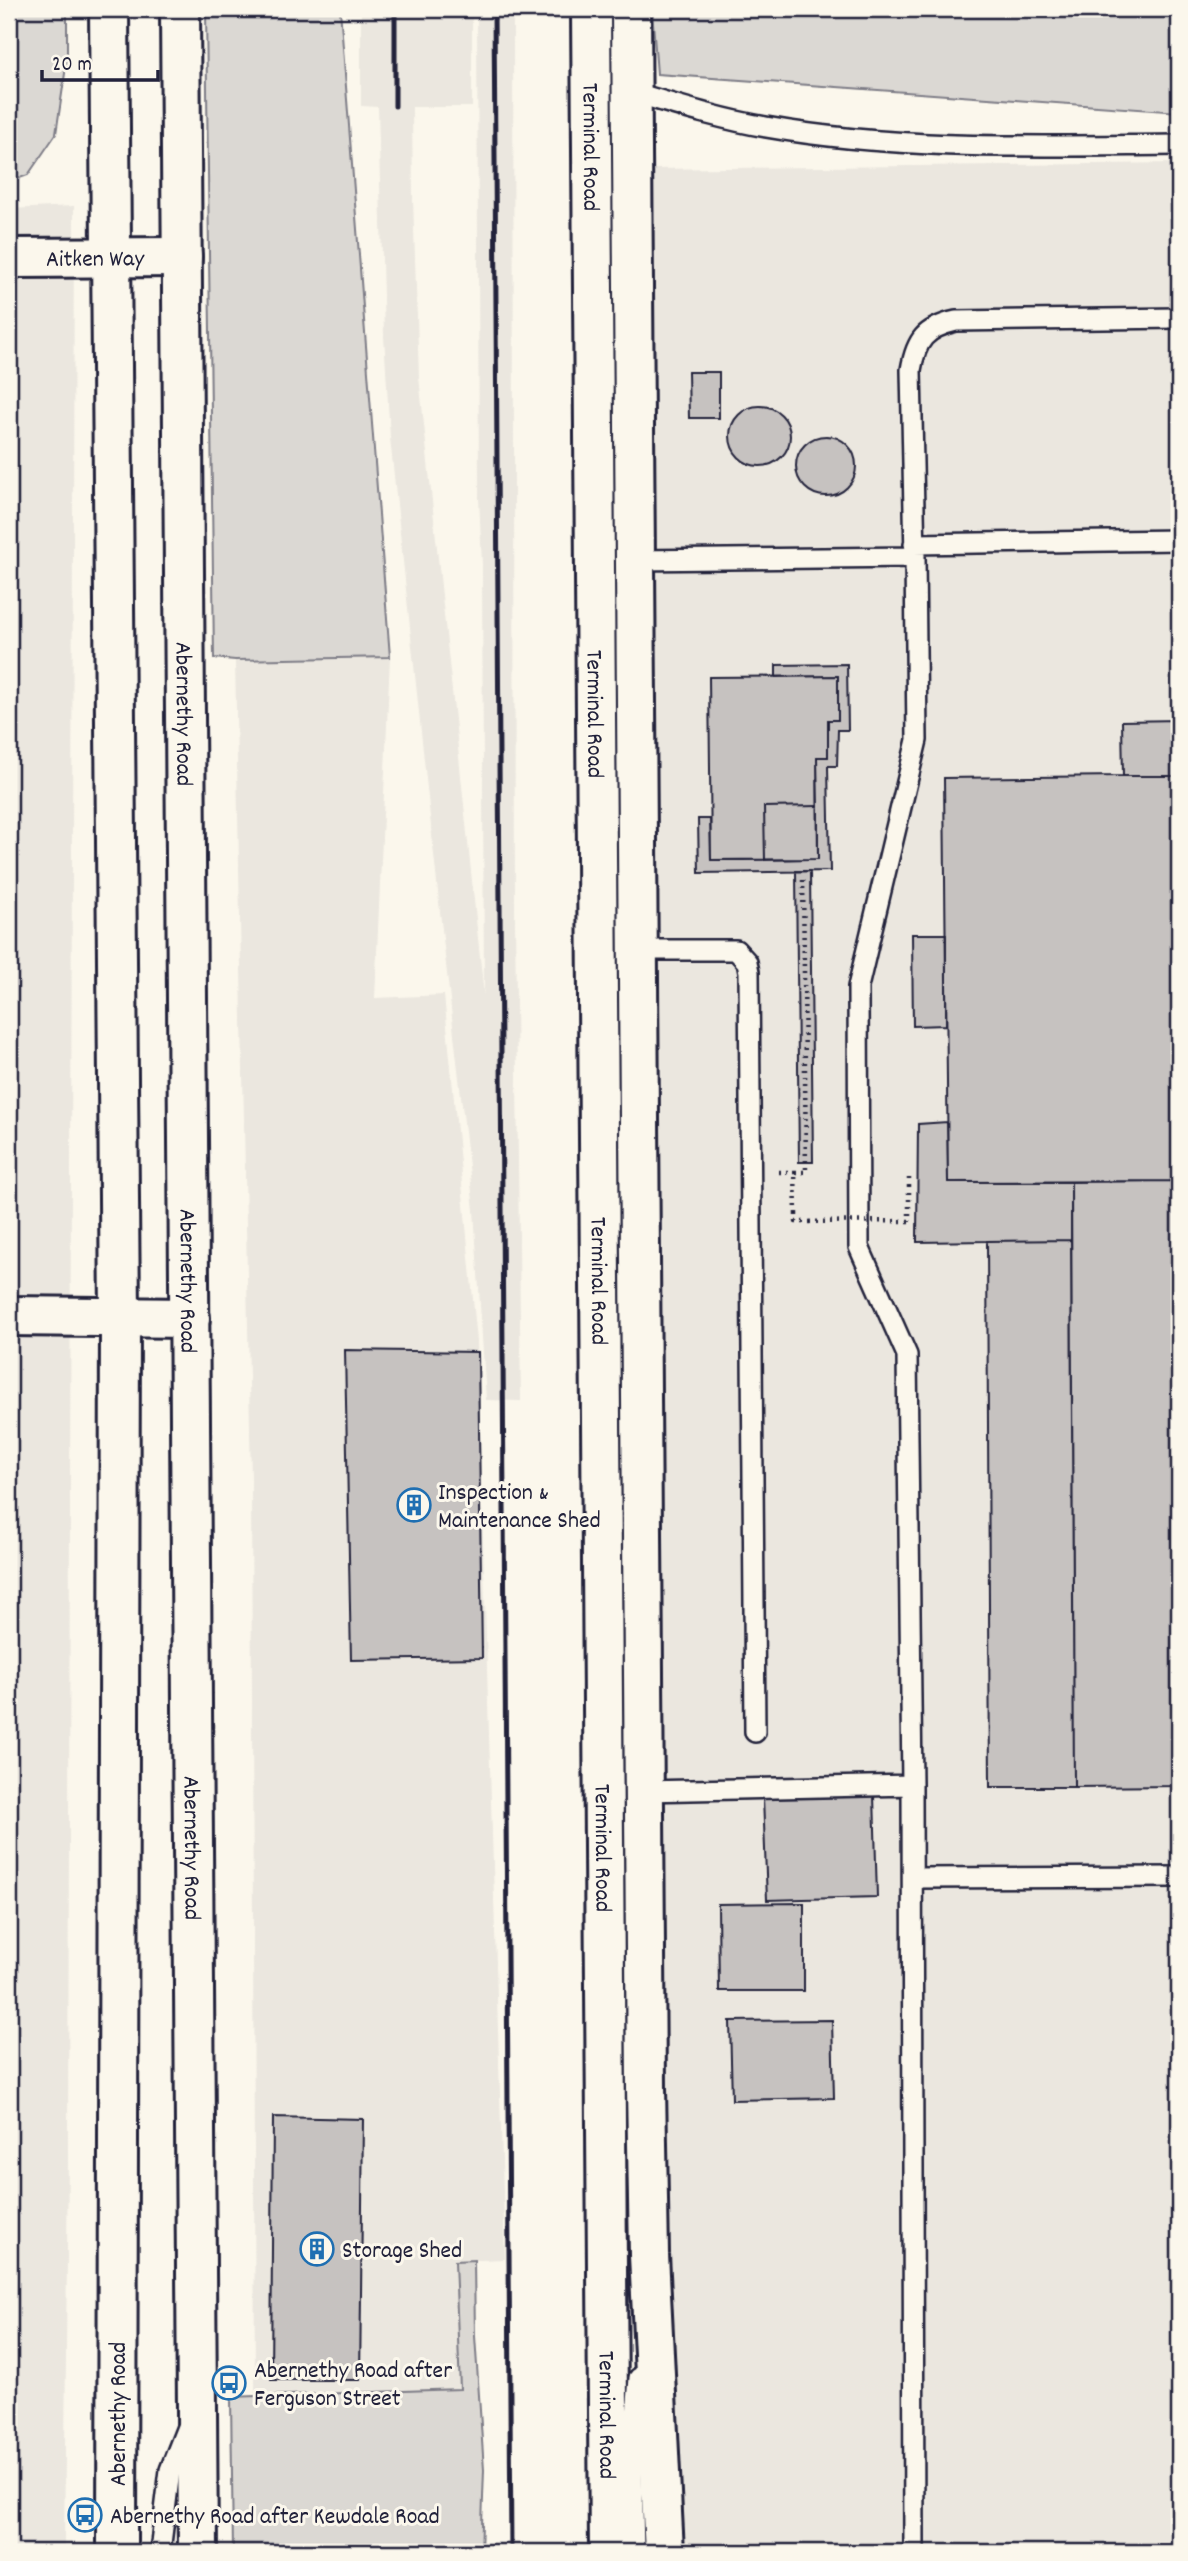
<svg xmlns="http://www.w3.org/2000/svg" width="1188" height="2561" font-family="Dekko,sans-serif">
  <rect width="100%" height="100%" fill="#fbf7ec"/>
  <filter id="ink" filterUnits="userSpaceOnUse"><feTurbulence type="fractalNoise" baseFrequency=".0143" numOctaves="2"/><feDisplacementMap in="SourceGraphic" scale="14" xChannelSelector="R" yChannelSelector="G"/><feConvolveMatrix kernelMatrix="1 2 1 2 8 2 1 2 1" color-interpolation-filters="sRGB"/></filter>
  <g filter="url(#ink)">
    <!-- built -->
    <path fill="#ebe7df" d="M361,9H472V107H412L413,199L419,377L484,995L482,565L479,497L477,9H513L515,920L521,1401L486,1400L474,1210L441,921L390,438L384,336L378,107L361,106Z
      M1179,163V2552H681L665,2238L649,169Z
      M74,206L68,2155L64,2552H9V209Z
      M390,657L375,998L444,995L477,1341L505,2259L455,2261L461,2389L255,2397L251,1482L235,661Z"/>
    <!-- green -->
    <path fill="#dbd8d3" stroke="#7e7d87" stroke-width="2" d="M9,9H67V60L56,134L28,175L9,182Z
      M206,9H340L390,657L235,660L214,658Z
      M652,9H1179V112L657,74Z
      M474,2260L475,2336L484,2470L481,2552H233L231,2397L460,2389L455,2261Z"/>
    <!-- building -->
    <path fill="#c6c2c0" stroke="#22223b" stroke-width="2" d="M688,372H719V418H689Z
      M730 436a30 30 0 1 1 60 0a30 30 0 1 1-60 0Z
      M796 466a30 30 0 1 1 60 0a30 30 0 1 1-60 0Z
      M847,664L848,730H838L837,766H828L830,871L699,873L698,819H710L711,860L818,859L817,757H828V720H838V676L776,677V665Z
      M838,676V720H828V757H817L818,806L764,807L765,860H711L709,677Z
      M1179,720V776H1123L1122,721Z
      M1123,776H1179V1181L948,1182L944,778Z
      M818,806V859L765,860L764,807Z
      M796,871H810L813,1162H799Z
      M912,934H946V1025L913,1026Z
      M947,1122L948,1182H1071V1240L917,1242L918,1124Z
      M1179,1181V1786L1074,1787L1071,1182Z
      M1071,1240L1074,1787H990L987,1241Z
      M345,1350L478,1352L482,1658L351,1660Z
      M874,1795L877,1897L767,1900L763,1798Z
      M804,1903V1991H719L718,1904Z
      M832,2020L834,2098L732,2100L730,2021Z
      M273,2117L363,2119L360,2380H271Z"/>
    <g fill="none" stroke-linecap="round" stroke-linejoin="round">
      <defs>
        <path id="service" d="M632,92C676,105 720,119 766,127C901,151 1042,146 1179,145
          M914,544L1179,540
          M915,557L911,370C916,340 925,328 956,321L1179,318
          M636,560L915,557L917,740L858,987L859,1247L907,1355L912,1785L644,1791
          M639,950H736L747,962L749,972L755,1732
          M912,1785L914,2552
          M914,1878L1179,1877
          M160,2552L170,2470L187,2427
          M634,2552L632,2467L639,2378"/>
        <g id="minor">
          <path id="s1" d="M591,9L609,2552"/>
          <path d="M631,9L646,2088L649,2255L664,2552"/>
          <path id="s2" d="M9,258L182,257"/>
          <path d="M9,1316L190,1318"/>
        </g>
        <g id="secondary">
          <path d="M109,9L120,1317L117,2552"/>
          <path id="s3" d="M180,9L198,2552"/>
        </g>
      </defs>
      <!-- service casing -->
      <use href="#service" stroke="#22223b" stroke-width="24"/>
      <!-- minor casing -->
      <use href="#minor" stroke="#22223b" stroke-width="44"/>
      <!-- secondary casing -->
      <use href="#secondary" stroke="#22223b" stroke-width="44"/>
      <!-- path -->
      <path stroke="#22223b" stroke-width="4.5" stroke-dasharray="2 5" stroke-linecap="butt" d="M779,1172H795L796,1214
        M795,1172H806L803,875
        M909,1178V1221"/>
      <!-- service -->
      <use href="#service" stroke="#fbf7ec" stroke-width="19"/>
      <!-- minor -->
      <use href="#minor" stroke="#fbf7ec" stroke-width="38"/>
      <!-- secondary -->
      <use href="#secondary" stroke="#fbf7ec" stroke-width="38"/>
      <!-- rail -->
      <path stroke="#22223b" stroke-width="5" d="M395,9V106
        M494,9L511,2552"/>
      <!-- path-bridge -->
      <path stroke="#22223b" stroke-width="4.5" stroke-dasharray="2 5" stroke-linecap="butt" d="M796,1214V1222L909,1221"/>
    </g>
  </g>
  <!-- icons -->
  <defs>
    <symbol id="building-ring" viewBox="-11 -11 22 22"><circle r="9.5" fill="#fbf7ec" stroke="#1f6fb2" stroke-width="1.5"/><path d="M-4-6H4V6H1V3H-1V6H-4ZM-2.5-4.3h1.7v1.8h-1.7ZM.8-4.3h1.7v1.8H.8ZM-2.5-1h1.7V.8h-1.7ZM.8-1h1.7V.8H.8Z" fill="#1f6fb2"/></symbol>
    <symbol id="bus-ring" viewBox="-11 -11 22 22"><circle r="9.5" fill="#fbf7ec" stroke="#1f6fb2" stroke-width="1.5"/><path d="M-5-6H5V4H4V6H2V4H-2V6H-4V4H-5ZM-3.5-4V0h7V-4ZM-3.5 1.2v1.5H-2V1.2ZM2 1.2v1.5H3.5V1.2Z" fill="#1f6fb2"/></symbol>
  </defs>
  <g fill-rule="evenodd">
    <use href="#building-ring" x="395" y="1486" width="38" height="38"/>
    <use href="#building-ring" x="298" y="2230" width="38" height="38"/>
    <use href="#bus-ring" x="210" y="2364" width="38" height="38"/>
    <use href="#bus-ring" x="66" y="2496" width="38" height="38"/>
  </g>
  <g text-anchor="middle" stroke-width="6" stroke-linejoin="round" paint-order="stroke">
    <!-- street labels -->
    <g font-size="24" fill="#22223b" stroke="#fbf7ec">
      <text dy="8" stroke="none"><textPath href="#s1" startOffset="138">Terminal Road</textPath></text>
      <text dy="8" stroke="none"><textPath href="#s2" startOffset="86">Aitken Way</textPath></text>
      <text dy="8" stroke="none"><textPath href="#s3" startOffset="705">Abernethy Road</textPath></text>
      <text dy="8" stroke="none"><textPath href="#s1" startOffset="705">Terminal Road</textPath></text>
      <text dy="8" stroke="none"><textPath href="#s3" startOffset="1272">Abernethy Road</textPath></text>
      <text dy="8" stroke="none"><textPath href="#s1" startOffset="1272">Terminal Road</textPath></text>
      <text dy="8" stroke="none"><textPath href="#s3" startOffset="1839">Abernethy Road</textPath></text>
      <text dy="8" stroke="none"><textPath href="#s1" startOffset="1839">Terminal Road</textPath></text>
      <text transform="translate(117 2414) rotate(-90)" y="8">Abernethy Road</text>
      <text dy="8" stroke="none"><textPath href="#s1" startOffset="2406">Terminal Road</textPath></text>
    </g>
    <!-- poi labels -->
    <g font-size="24" fill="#22223b" stroke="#fbf7ec" text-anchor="start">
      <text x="438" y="1499">Inspection &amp;<tspan x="438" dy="28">Maintenance Shed</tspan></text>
      <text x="342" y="2257">Storage Shed</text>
      <text x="254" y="2377">Abernethy Road after<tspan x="254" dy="28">Ferguson Street</tspan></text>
      <text x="110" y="2523">Abernethy Road after Kewdale Road</text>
    </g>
  </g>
  <!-- margin -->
  <rect width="1188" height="2561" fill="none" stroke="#fbf7ec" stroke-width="35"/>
  <rect x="18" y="18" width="1153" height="2526" fill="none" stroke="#22223b" stroke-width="2.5" filter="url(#ink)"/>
  <!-- scale -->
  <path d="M42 70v10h116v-10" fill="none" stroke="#22223b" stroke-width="3.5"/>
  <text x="52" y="70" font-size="21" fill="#22223b" stroke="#fbf7ec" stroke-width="5" paint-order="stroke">20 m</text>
</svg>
